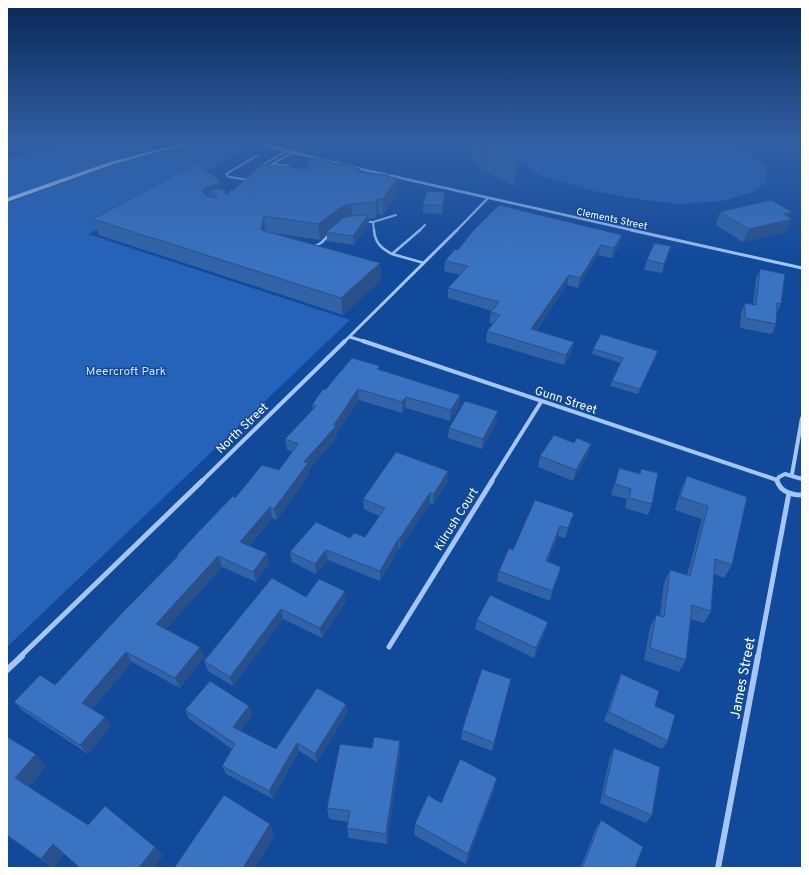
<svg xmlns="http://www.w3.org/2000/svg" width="809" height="875" font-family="Overpass,sans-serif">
  <rect width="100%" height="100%" fill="#11499b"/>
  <!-- green -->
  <path fill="#2463b9" d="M84,141H196L144,151L7,199V158Z
    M219,141H247L251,147L88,234L350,320L7,647V203L141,155Z
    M507,141H727L758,158L767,168V181L753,192L722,201L679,204L638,199L594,191L544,177L516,161L505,145Z"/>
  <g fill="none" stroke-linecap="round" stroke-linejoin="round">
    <!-- lane-far1 -->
    <path stroke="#a5c6f4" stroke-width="2" d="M272,164L288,166L290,169
      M261,166L286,151
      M267,167L292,153
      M249,180L229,177L226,174L258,155
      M365,222H373
      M374,231L373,222L396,215
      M419,231L425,225"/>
    <!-- lane -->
    <path stroke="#a5c6f4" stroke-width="2.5" d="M374,230C375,243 381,248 392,254
      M420,230L392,254L424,263
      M313,247L321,243L329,235"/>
    <!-- street-far4 -->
    <path stroke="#a5c6f4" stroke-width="2.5" d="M257,141L266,146L345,165
      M352,167L636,231
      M456,231L488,198"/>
    <!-- street-far3 -->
    <path stroke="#a5c6f4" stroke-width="3" d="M631,230L802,268
      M350,337L366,342
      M344,342L457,230"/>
    <!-- street-far2 -->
    <path stroke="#a5c6f4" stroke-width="4" d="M363,341L777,480
      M792,474L802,418
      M201,482L345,341
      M491,482L541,402
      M778,482L777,480L779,477L785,474L802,479"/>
    <!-- street-far1 -->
    <path stroke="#a5c6f4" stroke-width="5" d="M777,481C781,492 791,495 802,495
      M389,647L492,481
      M20,657L202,481
      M758,657L789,493"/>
    <!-- street -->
    <path stroke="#a5c6f4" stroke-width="6" d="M7,670L22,656
      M718,868L758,656"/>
    <!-- secondary -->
    <path fill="#d5e5fd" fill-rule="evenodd" d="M199,141H207L156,152L111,165L7,202V198L107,163L155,150Z"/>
  </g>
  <!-- wall -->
  <path fill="#3263a7" d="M470,141H501L518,160L514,186L486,172L483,173L469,154Z
    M325,161H331V163L355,165L356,168L360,169V172L397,178V194L383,215L379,214L376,218L368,219L369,224L354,245L327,241V235L320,240L273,233L380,263L381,280L343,315L99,235L93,219L197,163L222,190L225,193L228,194L232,191L307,169Z
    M445,201L442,214L423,213V204Z
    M720,212H792L789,217L786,232L743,242L716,225Z
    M472,232L620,245L612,258L598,255L578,288L567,285L536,331L572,352L564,365L486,342L487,331L493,324L489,323L491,312L492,311L448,298V288L460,275L444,271L445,261L458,250Z
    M668,256L662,273L644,270L647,260Z
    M760,269L781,304L777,312L776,324L772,334L740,328L741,313L745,303L753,305L756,278Z
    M593,349L656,356L638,394L610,386L612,381L621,363L592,354Z
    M380,370L460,395L459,406L450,421L406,408L402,413L359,400L336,435L337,437L309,470V474L277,520L272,518L249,546L267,553L269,564L256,582L222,567L166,629L204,657L180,688L132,662L92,709L105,717L111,726L88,754L23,711L14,702L55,685L177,557L176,556L235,498L279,470L293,452L287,450L285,439L313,409L312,405L325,390Z
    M497,422L482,449L448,438L449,428Z
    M574,443L591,444L588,454L573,481L538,467L540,456Z
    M619,468L640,473L641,469L652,504L648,515L625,508L627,499L611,495Z
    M448,471V481L433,505L430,503L400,549L399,548L380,581L328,560L316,574L292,562L290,552L350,538L365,537L379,516L364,509L363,499Z
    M687,476L747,497L732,565L724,578L714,574L711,611L704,623L691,619L686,660L679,672L644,660L650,627L656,615L660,616L664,583L670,570L687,575L702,519L675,510L681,489Z
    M535,500L571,523L565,538L558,536L548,562L558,577L550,601L497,581L499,571L513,550Z
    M272,578L306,597L346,601L322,638L283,619L233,686L208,671L204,661Z
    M477,620L548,622L546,631L534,658L475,629Z
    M621,674L655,706L668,741L662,749L604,721L617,683Z
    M511,679L492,751L461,739L462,730Z
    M346,704L347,713L317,762L299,751L273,799L226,774L222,766L232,749L189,719L185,710L249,706L252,715L240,731L276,749Z
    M7,737L46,766L29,787L88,825L155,847L163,856L64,853L53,868L7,836Z
    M614,748L652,815L646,823L600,803L610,756Z
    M400,754L387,844L349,838L347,828L348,822L329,819L327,808Z
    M494,790L466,864L414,835L415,824L441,803Z
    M601,820L635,868H580L596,828Z"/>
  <!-- shaded-wall -->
  <path fill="#295088" d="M486,147H488L486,172L483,173Z
    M389,175V191L397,178V194L383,215V199L387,177Z
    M220,181L223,197L217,194L209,192L211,202L202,191L206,187Z
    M445,192V201L442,214V206Z
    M378,199L379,214L376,218V202Z
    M351,204L352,220L326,232L327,235L320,240L318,224L341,207Z
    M792,212L788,219H792L786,232L743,242L749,229L783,214Z
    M368,215L369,224L354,245L353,236Z
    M264,216L266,232L261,230Z
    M622,235L620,245L612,258L614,248Z
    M601,245L598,255L578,288L580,278Z
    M671,246L668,256L662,273L664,264Z
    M380,263L381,280L343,315L341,298Z
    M569,275L567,285L529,340L531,329Z
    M574,342L572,352L564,365L566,355Z
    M658,351L656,356L638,394L640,389Z
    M358,389L359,400L336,435L337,437L309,470V474L277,520L274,509L304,462L334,425Z
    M460,395L459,406L450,421L451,410Z
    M406,397V408L402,413V402Z
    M498,411L497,422L482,449L483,439Z
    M591,444L588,454L573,481L576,470Z
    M448,471V481L433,505L434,494Z
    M430,493V503L400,549V538Z
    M270,507L272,518L243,552L240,542Z
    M574,513L571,523L565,538L568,528Z
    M560,526L558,536L544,571L546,561Z
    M399,538V548L380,581V571Z
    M326,550L328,560L316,574L315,564Z
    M267,553L269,564L256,582L253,572Z
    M218,556L222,567L161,635L156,624Z
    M561,567L558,577L550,601L552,591Z
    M345,591L346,601L322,638L320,628Z
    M281,609L283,619L233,686L230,677Z
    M548,622L546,631L534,658L536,648Z
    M200,647L204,657L180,688L175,678Z
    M126,652L132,662L89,712L82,703Z
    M511,679L509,688L492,751L494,743Z
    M346,704L347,713L317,762L315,754Z
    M249,706L252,715L236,736L233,727Z
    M105,717L111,726L88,754L80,745Z
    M400,741V754L387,844L386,834Z
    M297,743L299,751L273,799L269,791Z
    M36,754L46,766L27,789L15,778Z
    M497,778L494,790L466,864L468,854Z
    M270,824L275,835L255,868H243Z
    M53,844L64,853L53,868L41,859Z
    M155,847L163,856L154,868H139Z"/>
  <!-- building -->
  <path fill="#3a73c2" stroke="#295088" d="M481,141H501L518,160L488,147H486Z
    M309,158H325L324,161H331V163L355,165L354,168L360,169L358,172L389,175L387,177L397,178L383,199H378L376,202L351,204L341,207L318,224L264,216L261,230L380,263L341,298L93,219L197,163L220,181L217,184L206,187L202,191L206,196L214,198L217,196V194L209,192L218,189L225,190V193L228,194L230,189L232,191L262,164L307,169Z
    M427,191L445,192L442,206L423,204Z
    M771,200L792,212L783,214L792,219L749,229L720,212Z
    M499,205L622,235L614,248L601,245L580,278L569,275L531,329L574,342L566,355L487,331L500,315L491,312L499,302L448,288L468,266L445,261L455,249L458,250L472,232Z
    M368,215L353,236L326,232L343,218L352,216Z
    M654,243L671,246L664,264L647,260Z
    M760,269L785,274L781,304L777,303L776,324L745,318V303L756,305Z
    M601,334L658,351L640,389L612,381L623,358L593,349Z
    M352,358L380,366L377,369L460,395L451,410L406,397L402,402L358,389L334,425L336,426L304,462L308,463L274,509L270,507L240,542L267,553L253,572L218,556L156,624L200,647L175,678L126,652L82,703L105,717L80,745L14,702L40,675L55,685L123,612L178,556H176L204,526L233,496L235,498L262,465L279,470L298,444L285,439L316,406L312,405L323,389L325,390Z
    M465,401L498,411L483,439L449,428Z
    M554,435L574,443L577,438L591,444L576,470L540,456Z
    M396,452L448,471L434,494L430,493L400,538H399L380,571L326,550L315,564L290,552L316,522L350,538L354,533L365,537L385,508L363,499Z
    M619,468L640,474L641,469L658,473L652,504L629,498L631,489L615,484Z
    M687,476L747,497L732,565L715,559L711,611L692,605L686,660L650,648L656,615L664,617L670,570L690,576L708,506L680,497Z
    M535,500L574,513L568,528L560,526L546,561L561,567L552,591L499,571L509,548L513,550Z
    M272,578L306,597L319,579L345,591L320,628L281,609L230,677L204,661Z
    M490,595L548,622L536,648L477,620Z
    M482,669L511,679L494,743L462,730Z
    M621,674L659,691L655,706L675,715L668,741L609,712Z
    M210,681L249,706L233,727L276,749L317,688L346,704L315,754L297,743L269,791L222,766L235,744L185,710Z
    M7,737L36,754L15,778L88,825L105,806L155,847L139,868H80L53,844L41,859L7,835Z
    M374,737L400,741L386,834L347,828L350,811L327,808L340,744L372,748Z
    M614,748L660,767L652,815L604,795Z
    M460,759L497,778L468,854L415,824L428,795L441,803Z
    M224,795L270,824L243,868H174Z
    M601,820L643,847L635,868H582Z"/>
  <!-- sky -->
  <linearGradient id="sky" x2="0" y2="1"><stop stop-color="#092855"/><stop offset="0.54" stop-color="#325fa4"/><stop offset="1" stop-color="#325fa4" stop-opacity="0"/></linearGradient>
  <rect width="809" height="263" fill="url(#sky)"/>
  <g text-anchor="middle" stroke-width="3" stroke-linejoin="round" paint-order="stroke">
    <!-- far-street labels -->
    <g font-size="10" fill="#fff" stroke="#11499b">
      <text transform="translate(612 218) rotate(12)" y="4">Clements Street</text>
    </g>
    <!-- park labels -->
    <g font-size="12" fill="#cde2fe" stroke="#11499b">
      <text x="126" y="375">Meercroft Park</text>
    </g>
    <!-- street labels -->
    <g font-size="12" fill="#fff" stroke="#11499b">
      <text transform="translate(566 400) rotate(18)" y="4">Gunn Street</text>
      <text transform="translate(242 428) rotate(-44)" y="4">North Street</text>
      <text transform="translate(456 519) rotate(-58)" y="4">Kilrush Court</text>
    </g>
    <!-- near-street labels -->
    <g font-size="14" fill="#fff" stroke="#11499b">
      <text transform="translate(742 678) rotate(-79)" y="5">James Street</text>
    </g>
  </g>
  <!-- border -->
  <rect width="809" height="875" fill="none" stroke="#ffffff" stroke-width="16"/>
</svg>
